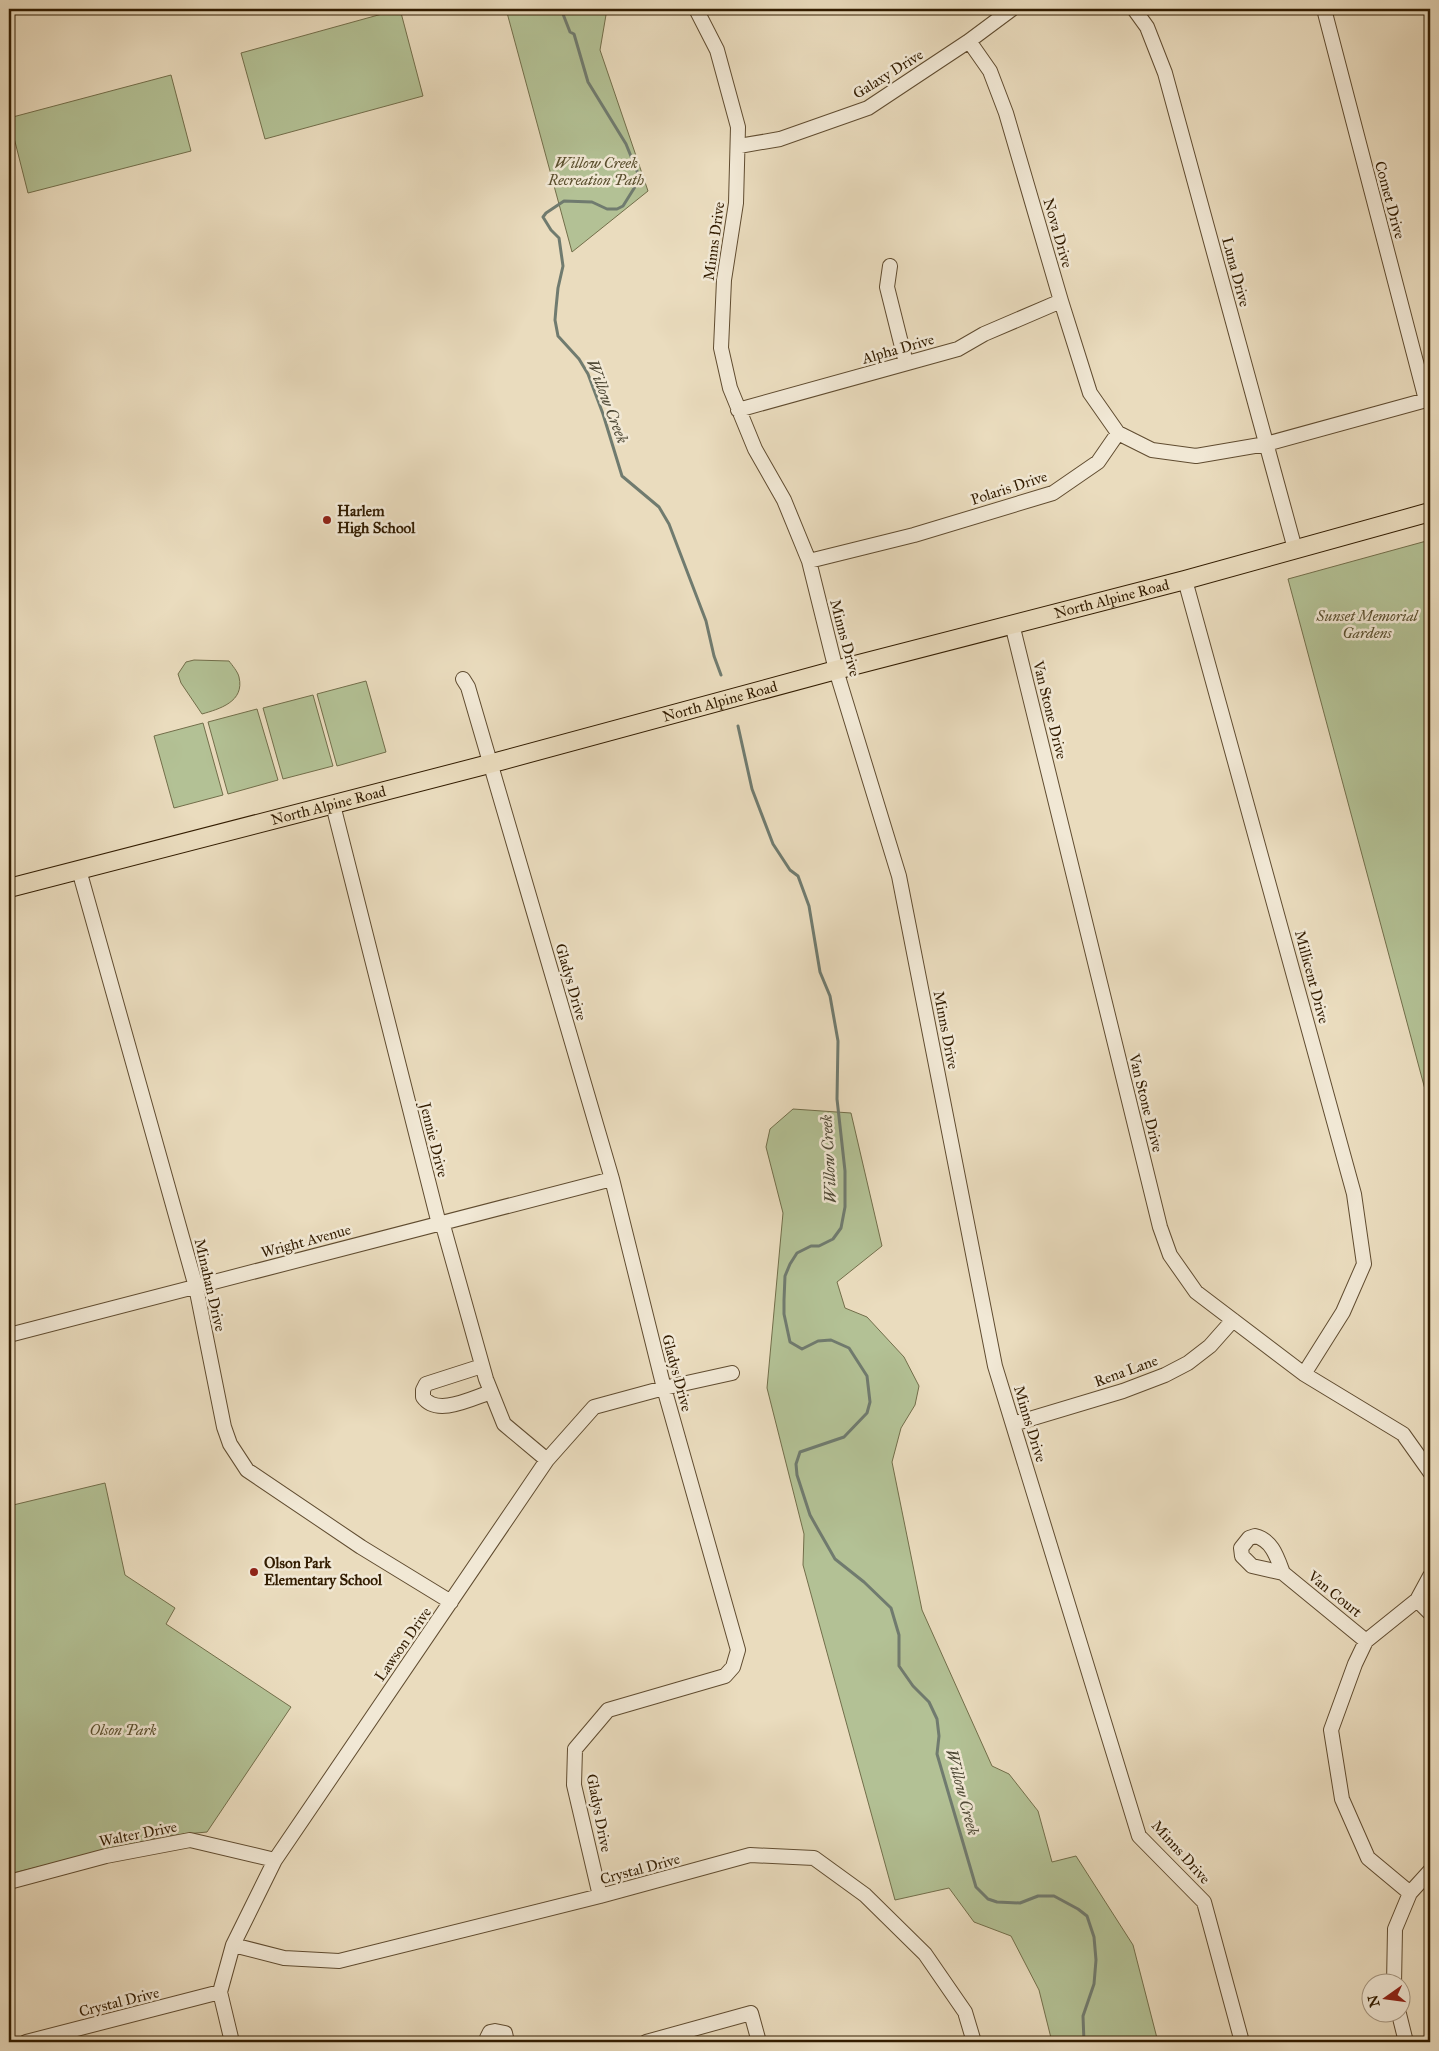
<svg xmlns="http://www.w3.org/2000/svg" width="1439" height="2051" font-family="'IM FELL Great Primer',serif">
  <rect width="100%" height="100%" fill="#eadcbe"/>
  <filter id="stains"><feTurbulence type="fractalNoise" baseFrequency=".004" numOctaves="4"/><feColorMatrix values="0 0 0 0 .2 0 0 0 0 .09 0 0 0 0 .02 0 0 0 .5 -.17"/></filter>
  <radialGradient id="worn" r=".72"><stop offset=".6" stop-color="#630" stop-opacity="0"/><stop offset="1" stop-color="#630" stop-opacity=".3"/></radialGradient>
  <!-- green -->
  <path fill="#b3c195" stroke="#726e4a" d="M400,9L423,96L265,139L241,53Z
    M506,9H607L600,50L648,191L572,252Z
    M171,75L191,151L28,193L9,118Z
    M1430,540V1108L1288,579Z
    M194,660L229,661C232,665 238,672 239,677C245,702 219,709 202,714L181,683L178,674L186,662Z
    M366,681L386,752L337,766L317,694Z
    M313,695L333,766L283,779L263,708Z
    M257,709L278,780L228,794L208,722Z
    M203,723L223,795L174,808L154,736Z
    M793,1109L851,1113L882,1246L837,1282L845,1308L867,1317L904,1357L919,1386L915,1405L901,1428L892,1462L922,1610L992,1766L1009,1774L1038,1811L1052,1862L1076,1856L1133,1945L1158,2042H1052L1039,1990L1011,1936L974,1922L949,1888L895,1900L803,1565L804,1534L767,1388L783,1213L766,1147L770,1129Z
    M105,1483L125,1575L175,1608L166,1624L291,1707L207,1832L165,1836L9,1874V1506Z"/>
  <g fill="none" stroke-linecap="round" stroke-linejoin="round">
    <!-- stream -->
    <path stroke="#707b6f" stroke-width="3" d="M561,9L570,32L574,34L588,82L626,144L639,176L638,182L623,206L617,209H607L592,202L564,201L546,213L543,217L551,230L559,238L563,266L558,288L556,308L555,320L558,336L579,359L588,374L603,414L622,476L659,507L669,524L706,621L714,656L721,675
      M738,726L752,789L773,844L790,870L798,876L809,906L820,972L830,996L838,1041L837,1099L845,1171V1207L841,1228L833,1239L819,1246H811L797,1253L790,1264L785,1276L784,1300V1314L790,1342L802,1349L818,1341L831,1340L849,1348L867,1376L870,1402L867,1413L844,1437L800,1452L796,1464L797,1475L810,1515L819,1531L835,1559L864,1582L891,1608L899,1635V1666L913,1686L929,1702L937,1719L939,1736L937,1754L976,1887L988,1899L997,1902L1020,1903L1038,1896H1054L1078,1909L1087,1916L1094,1937L1096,1960L1094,1984L1083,2016L1084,2042"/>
    <defs>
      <path id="minor" d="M696,9L717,50L738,127L736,203L724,280L721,348L730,388L755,449L784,500L809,561L836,670L899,876L995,1366L1139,1836L1204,1902L1242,2042
        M1134,9L1147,27L1165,73L1295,549
        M1324,9L1426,400
        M969,41L990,71L1006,113L1061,301L1090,393L1118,433L1152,450L1196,456L1266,444L1430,399
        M739,146L780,139L868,108L969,41L1012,9
        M890,266L887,287L906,363
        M738,410L958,349L984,334L1061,301
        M809,561L914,535L1053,493L1098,462L1118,433
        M1185,580L1354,1194L1364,1264L1343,1312L1304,1374
        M1012,624L1160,1227L1170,1255L1196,1292L1304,1374L1403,1434L1430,1472
        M463,679L468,687L612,1179L664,1388L738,1650L733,1667L725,1676L608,1710L575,1749L574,1785L600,1896
        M333,805L439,1224L444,1229L486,1379L504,1424L547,1460
        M79,870L196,1287L224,1427L230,1444L247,1470L361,1547L451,1602
        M9,1335L612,1179
        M482,1366L426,1384L423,1390V1397C437,1417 472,1398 491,1392
        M1013,1424L1123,1391L1165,1375L1188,1363L1210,1346L1233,1320
        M1283,1573C1277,1557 1272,1540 1255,1536L1249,1538L1241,1548L1242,1556L1252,1566L1283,1573L1366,1641
        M1417,1600L1430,1613
        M9,1882L106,1856L190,1840L275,1860
        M1410,1893L1368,1858L1342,1799L1331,1730L1355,1664L1366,1641L1417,1600L1430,1576
        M233,1945L284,1958L339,1961L600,1896L750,1855L814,1858L865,1895L925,1954L965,2012L974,2042
        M1394,1984L1395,1929L1410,1893L1430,1871
        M1399,2014L1406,2042
        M26,2042L220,1992
        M232,2042L220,1992L233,1945L275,1860L547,1460L594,1407L664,1388L732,1373
        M488,2042L487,2038L490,2032L495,2031L505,2033L507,2042
        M646,2042L751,2013L759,2042"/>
      <g id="major">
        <path id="s1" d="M9,888L489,764L836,670L1185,580L1430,512"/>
      </g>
    </defs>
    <!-- minor casing -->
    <use href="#minor" stroke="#604c30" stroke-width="16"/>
    <!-- major casing -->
    <use href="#major" stroke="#321c00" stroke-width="20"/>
    <!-- minor -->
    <use href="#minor" stroke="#f1e8d5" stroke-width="14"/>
    <!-- major -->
    <use href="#major" stroke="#eadcbe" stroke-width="18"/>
  </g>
  <!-- markers -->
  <g fill="#8f2418" stroke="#f1e8d5" stroke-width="2">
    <circle cx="327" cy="520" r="5"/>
    <circle cx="254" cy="1572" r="5"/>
  </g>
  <g text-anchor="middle" stroke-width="5" stroke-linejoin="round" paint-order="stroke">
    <!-- street labels -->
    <g font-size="15" fill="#321c00" stroke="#f1e8d5">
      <text transform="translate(888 74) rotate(-32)" y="5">Galaxy Drive</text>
      <text transform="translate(1390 200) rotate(75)" y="5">Comet Drive</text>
      <text transform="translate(1058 233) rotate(74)" y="5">Nova Drive</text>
      <text transform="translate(714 241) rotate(-82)" y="5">Minns Drive</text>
      <text transform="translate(1236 272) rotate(75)" y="5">Luna Drive</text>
      <text transform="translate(898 349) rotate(-16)" y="5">Alpha Drive</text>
      <text transform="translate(1009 488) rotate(-18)" y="5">Polaris Drive</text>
      <text dy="5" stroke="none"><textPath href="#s1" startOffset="1140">North Alpine Road</textPath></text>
      <text transform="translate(845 638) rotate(75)" y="5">Minns Drive</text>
      <text dy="5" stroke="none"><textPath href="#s1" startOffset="735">North Alpine Road</textPath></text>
      <text transform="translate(1050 710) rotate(76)" y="5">Van Stone Drive</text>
      <text dy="5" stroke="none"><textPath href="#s1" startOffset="330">North Alpine Road</textPath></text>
      <text transform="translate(1312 977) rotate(75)" y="5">Millicent Drive</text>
      <text transform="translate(571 982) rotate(74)" y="5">Gladys Drive</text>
      <text transform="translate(946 1030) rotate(79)" y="5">Minns Drive</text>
      <text transform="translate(1146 1103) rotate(76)" y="5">Van Stone Drive</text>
      <text transform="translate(434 1140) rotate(76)" y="5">Jennie Drive</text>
      <text transform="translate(306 1241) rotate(-15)" y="5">Wright Avenue</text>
      <text transform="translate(210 1285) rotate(77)" y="5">Minahan Drive</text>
      <text transform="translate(1126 1371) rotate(-20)" y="5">Rena Lane</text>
      <text transform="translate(677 1373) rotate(75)" y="5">Gladys Drive</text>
      <text transform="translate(1030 1424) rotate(73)" y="5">Minns Drive</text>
      <text transform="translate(1335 1594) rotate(39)" y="5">Van Court</text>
      <text transform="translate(403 1644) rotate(-55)" y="5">Lawson Drive</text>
      <text transform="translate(599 1813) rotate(79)" y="5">Gladys Drive</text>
      <text transform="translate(138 1834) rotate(-11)" y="5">Walter Drive</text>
      <text transform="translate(1181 1852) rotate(48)" y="5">Minns Drive</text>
      <text transform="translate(640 1869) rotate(-15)" y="5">Crystal Drive</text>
      <text transform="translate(119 2002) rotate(-14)" y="5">Crystal Drive</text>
    </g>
    <!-- park labels -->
    <g font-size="15" font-style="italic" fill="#594e2d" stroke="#f1e8d5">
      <text x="596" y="168">Willow Creek<tspan x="596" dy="17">Recreation Path</tspan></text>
      <text x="1367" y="621">Sunset Memorial<tspan x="1367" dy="17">Gardens</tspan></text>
      <text x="123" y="1735">Olson Park</text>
    </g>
    <!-- poi labels -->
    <g font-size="15" font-weight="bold" fill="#321c00" stroke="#f1e8d5" text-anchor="start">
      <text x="337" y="516">Harlem<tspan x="337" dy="17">High School</tspan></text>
      <text x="264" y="1568">Olson Park<tspan x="264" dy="17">Elementary School</tspan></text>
    </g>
    <!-- water labels -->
    <g font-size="16" font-style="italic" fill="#514b38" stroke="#f1e8d5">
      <text transform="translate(608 401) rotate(69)" y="6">Willow Creek</text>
      <text transform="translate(828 1159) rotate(-93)" y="6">Willow Creek</text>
      <text transform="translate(963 1792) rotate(75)" y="6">Willow Creek</text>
    </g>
  </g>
  <!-- margin -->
  <rect width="1439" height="2051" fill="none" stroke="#eadcbe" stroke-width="30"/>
  <rect x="10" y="10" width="1419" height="2031" fill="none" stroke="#321c00" stroke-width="2.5"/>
  <rect x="15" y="15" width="1409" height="2021" fill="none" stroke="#321c00"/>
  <!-- north arrow -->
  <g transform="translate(1386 1998) rotate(256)"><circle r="24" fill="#f1e8d5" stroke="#a59680"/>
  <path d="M0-4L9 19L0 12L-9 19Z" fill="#8f2418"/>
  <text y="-8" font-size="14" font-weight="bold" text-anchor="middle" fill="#321c00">N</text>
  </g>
  <rect width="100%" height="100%" filter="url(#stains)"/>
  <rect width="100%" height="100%" fill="url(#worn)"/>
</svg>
